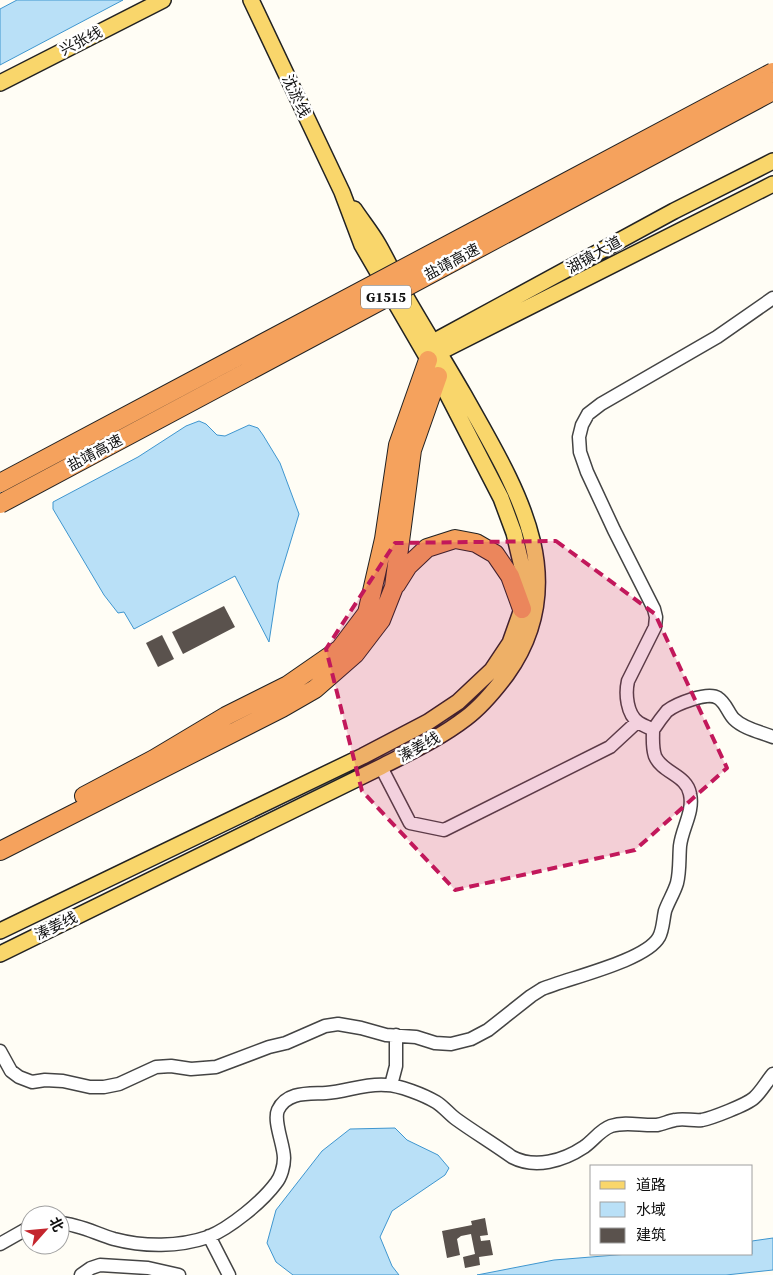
<svg xmlns="http://www.w3.org/2000/svg" width="773" height="1275" font-family="'Source Serif 4','Noto Sans SC',serif">
  <rect width="100%" height="100%" fill="#fffdf5"/>
  <!-- water -->
  <path fill="#b9e0f7" stroke="#3f96cf" d="M17,0H123L0,65V9Z
    M199,421L206,424L217,435L225,436L249,425L258,428L263,435L280,463L299,514L278,583L269,642L235,576L134,629L124,612L118,613L104,595L53,509V502L138,457L186,426Z
    M395,1128L407,1140L438,1155L449,1168L445,1175L392,1211L380,1237L392,1266L399,1275H293L276,1262L267,1243L276,1210L322,1151L350,1129Z
    M773,1238V1270L726,1275H477L554,1260L628,1254H752V1241Z"/>
  <!-- building -->
  <path fill="#5a524d" d="M224,606L235,627L183,654L172,632Z
    M162,635L174,659L158,667L146,643Z
    M485,1218L488,1235L480,1236L481,1241L490,1240L493,1255L479,1257L480,1265L465,1268L463,1257L475,1254L471,1234L461,1236L457,1239L460,1255L447,1258L442,1231L472,1225L471,1221Z"/>
  <g fill="none" stroke-linecap="round" stroke-linejoin="round">
    <defs>
      <path id="minor" d="M653,730C657,724 662,717 667,711C676,704 708,691 718,698C726,703 728,713 734,719C744,729 761,732 773,737
        M381,767L410,823L444,830L610,747L637,722
        M0,1051L11,1071L19,1077L32,1082L45,1080L63,1081L90,1087H104L119,1084L156,1067L171,1066L191,1069L216,1067L269,1047L286,1043L325,1026L338,1024L361,1028L386,1035L416,1037L435,1043L451,1044L471,1039L488,1030L531,996L542,989C568,978 646,961 659,937C663,930 663,920 665,911C668,902 674,893 677,883C680,871 679,858 680,846C682,828 694,812 690,794C687,775 662,773 655,756C652,747 653,739 653,730C648,727 642,725 638,722C627,714 625,694 628,681L655,627L656,617L654,609L614,530L587,472L580,452L579,437L582,425L588,414L601,404L717,337L773,298
        M391,1085L396,1066V1035
        M60,1223C78,1224 97,1234 114,1239C144,1247 179,1247 208,1237C230,1228 262,1202 276,1183C281,1177 284,1166 284,1158C284,1145 273,1121 278,1110C287,1091 309,1094 326,1093C346,1092 365,1083 386,1085C399,1085 424,1095 436,1102C443,1106 449,1114 456,1119C474,1132 494,1144 512,1157C535,1169 563,1161 584,1147C594,1140 600,1130 611,1126C626,1121 642,1126 657,1125C663,1124 669,1121 675,1120C684,1118 693,1121 702,1120C712,1118 746,1105 754,1098C761,1092 767,1081 773,1074
        M209,1236L229,1275
        M0,1244L30,1227
        M81,1275L91,1268L100,1265L148,1268L179,1275"/>
      <path id="major" d="M0,83L163,0
        M431,350L433,342L674,211L773,161
        M440,352L773,184
        M0,931L363,756L428,722L458,702L492,670L510,643L522,609L523,571L514,533L501,498L438,376L362,245L342,192L251,0
        M0,954L381,767C410,752 440,738 466,718C482,706 495,690 507,674C576,577 513,483 464,395C445,362 425,330 406,297C396,280 388,261 378,244C371,232 362,221 354,209"/>
      <path id="highway" d="M396,585L408,566L427,548L455,539L476,543L495,554L510,576L522,609
        M84,796L154,759L226,716L288,685L340,649L367,613L384,539L398,445L428,360
        M0,851L282,708L315,689L355,654L381,620L394,587L412,450L438,376"/>
    </defs>
    <!-- minor casing -->
    <use href="#minor" stroke="#444" stroke-width="15"/>
    <!-- major casing -->
    <use href="#major" stroke="#222" stroke-width="18"/>
    <!-- highway casing -->
    <use href="#highway" stroke="#222" stroke-width="20"/>
    <!-- minor -->
    <use href="#minor" stroke="#fff" stroke-width="12"/>
    <!-- major -->
    <use href="#major" stroke="#f9d66b" stroke-width="15"/>
    <!-- highway -->
    <use href="#highway" stroke="#f5a25d" stroke-width="18"/>
    <defs>
      <path id="highway-bridge" d="M0,483L773,72
        M0,504L773,91"/>
    </defs>
    <!-- highway-bridge casing -->
    <use href="#highway-bridge" stroke="#222" stroke-width="20" stroke-linecap="butt"/>
    <!-- highway-bridge -->
    <use href="#highway-bridge" stroke="#f5a25d" stroke-width="18"/>
  </g>
  <!-- marked area -->
  <path fill="#c2185b" fill-opacity="0.2" stroke="#c2185b" stroke-width="4" stroke-dasharray="10 6" stroke-linejoin="round" d="M556,541L655,614L727,768L635,850L455,890L362,791L326,649L395,543Z"/>
  <g text-anchor="middle" stroke-width="5" stroke-linejoin="round" paint-order="stroke">
    <!-- shield labels -->
    <rect fill="#fff" stroke="#585858" stroke-width="1" x="361" y="285.5" width="50" height="23" rx="4"/>
    <g font-size="14" font-weight="bold" fill="#111">
      <text x="386" y="302">G1515</text>
    </g>
    <!-- street labels -->
    <g font-size="15" fill="#111" stroke="#fff">
      <text transform="translate(81 41) rotate(-27)" y="5">兴张线</text>
      <text transform="translate(296 96) rotate(65)" y="5">沈淤线</text>
      <text transform="translate(594 255) rotate(-29)" y="5">湖镇大道</text>
      <text transform="translate(452 262) rotate(-28)" y="5">盐靖高速</text>
      <text transform="translate(95 453) rotate(-28)" y="5">盐靖高速</text>
      <text transform="translate(419 747) rotate(-29)" y="5">溱姜线</text>
      <text transform="translate(56 926) rotate(-26)" y="5">溱姜线</text>
    </g>
  </g>
  <!-- legend -->
  <rect x="590" y="1165" width="162" height="90" fill="#ffffff" stroke="#a0a0a0"/>
  <rect x="600" y="1181" width="25" height="8" fill="#f9d66b" stroke="#a0a0a0"/>
  <text x="636" y="1190" font-size="15" fill="#111111">道路</text>
  <rect x="600" y="1202" width="25" height="15" fill="#b9e0f7" stroke="#a0a0a0"/>
  <text x="636" y="1215" font-size="15" fill="#111111">水域</text>
  <rect x="600" y="1228" width="25" height="15" fill="#5a524d" stroke="#a0a0a0"/>
  <text x="636" y="1240" font-size="15" fill="#111111">建筑</text>
  <!-- north arrow -->
  <g transform="translate(45 1230) rotate(63)"><circle r="24" fill="#ffffff" stroke="#a0a0a0"/>
  <path d="M0-4L9 19L0 12L-9 19Z" fill="#c4262e"/>
  <text y="-8" font-size="14" font-weight="bold" text-anchor="middle" fill="#111111">北</text>
  </g>
</svg>
